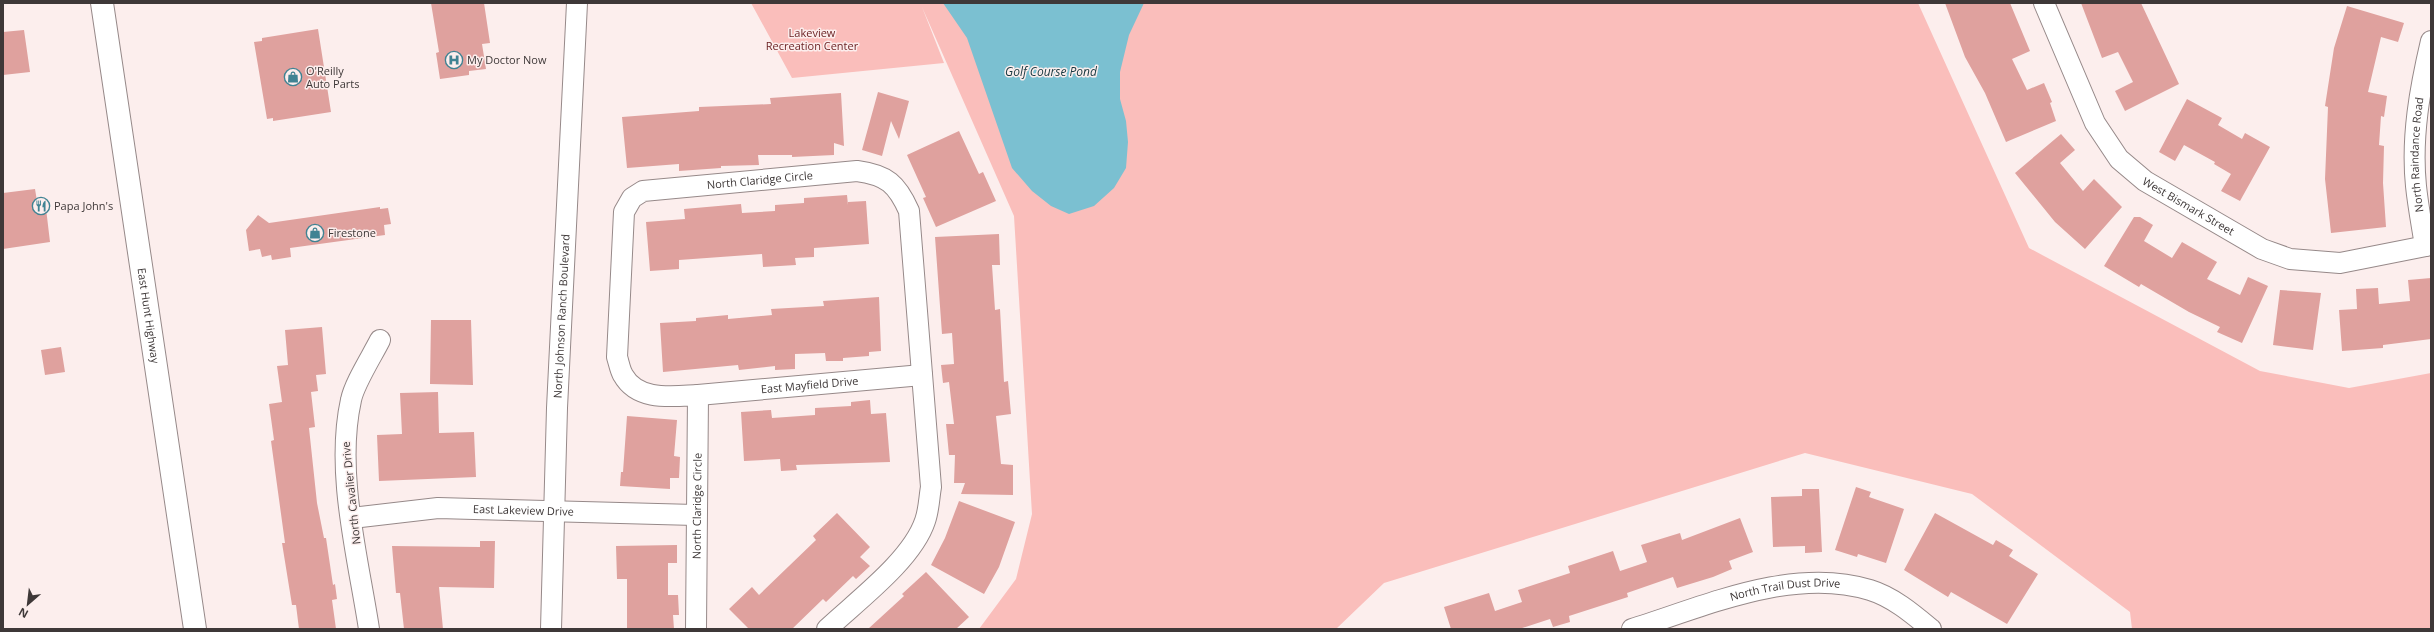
<svg xmlns="http://www.w3.org/2000/svg" width="2434" height="632" font-family="'Open Sans',sans-serif">
  <rect width="100%" height="100%" fill="#fceeed"/>
  <!-- green -->
  <path fill="#fabebb" d="M751,3H1918L2029,248L2260,371L2349,388L2431,373V629H2132L2130,612L1972,494L1805,453L1384,583L1336,629H979L1016,579L1032,514L1014,216L922,7L944,63L792,78Z"/>
  <!-- water -->
  <path fill="#7bc0d1" d="M943,3H1144L1129,35L1120,72V99L1126,121L1128,142L1126,168L1114,188L1094,206L1069,214L1051,206L1032,191L1012,168L967,38Z"/>
  <!-- building -->
  <path fill="#dfa19e" d="M431,3H484L490,43L482,44L486,69L469,71V75L440,79L436,53L439,52Z
    M1945,3H2010L2030,51L2012,59L2027,90L2044,83L2052,102L2050,103L2056,121L2006,142L1985,93L1965,57Z
    M2081,3H2141L2179,84L2125,111L2115,91L2133,82L2118,52L2102,58Z
    M2347,6L2404,23L2398,42L2381,37L2368,92L2387,96L2384,117L2381,116L2379,145L2384,146L2383,183L2386,227L2331,233L2325,179L2328,107L2325,106L2334,48Z
    M318,29L331,112L273,121V118L267,119L254,42L262,41V38Z
    M24,30L30,72L3,75V32Z
    M878,92L909,101L899,139L891,121L882,156L862,150Z
    M841,93L844,146L834,143V155L792,157V155H758L759,165L721,166V168L679,171V164L627,168L622,117L699,111V107L771,104L770,98Z
    M2187,99L2222,118L2218,125L2242,139L2245,133L2270,147L2240,201L2221,191L2231,174L2214,164L2215,162L2184,145L2175,161L2159,152Z
    M959,131L979,174L983,172L996,201L936,227L923,198L926,197L907,155Z
    M2061,134L2075,150L2060,163L2083,191L2094,179L2122,207L2085,249L2055,222L2015,173Z
    M35,189L37,201L45,200L50,242L3,249V193Z
    M847,195L848,205V202L866,201L869,244L814,248V257L795,258L796,265L763,267L762,254L679,260V269L650,271L646,222L685,219L684,209L741,204L742,213L775,211V205L804,203V198Z
    M380,207V209L388,208L391,224L384,225L385,235L290,248L291,257L272,260L271,255L262,257L260,249L249,251L246,230L258,215L269,223Z
    M2134,217H2140L2153,225L2144,241L2172,258L2182,242L2217,262L2207,279L2240,295L2248,277L2268,286L2242,343L2217,332L2220,327L2189,312L2141,284L2139,287L2104,266Z
    M999,234L1000,265H992L995,310L1000,309L1004,382L1008,381L1011,414L996,416L1001,464L1013,465V495L961,494L965,483H954L955,455H949L946,424H954L949,382L943,383L941,365L954,364L952,333L942,334L935,237Z
    M2431,278V339L2383,345V348L2342,351L2339,310L2357,309L2356,289L2378,288L2379,304L2410,301L2408,280Z
    M2280,290L2321,293L2313,350L2273,345Z
    M879,297L881,351L869,352V356L843,358V361H826L825,353L795,354V369L775,370V366L739,370L738,365L663,372L660,323L696,321V318L728,315V319L772,315L771,309L824,306L823,301Z
    M431,320H471L473,385L430,384Z
    M322,327L326,374L316,375L318,391L311,392L315,427L309,428L317,503L324,538H326L333,585L335,584L337,599L332,600L336,629H299L296,605H292L282,543H285L271,441L274,440L269,404L282,402L277,366L288,365L285,330Z
    M61,347L65,372L45,375L41,350Z
    M438,392L439,433L474,432L476,477L379,481L377,435L402,434L400,393Z
    M870,400L871,414L886,413L890,462L796,465L797,470L781,471L780,459L744,461L741,412L771,410L772,418L815,415V408L851,406V402Z
    M627,416L677,420L674,456L680,457L679,478H670V489L620,486L621,472H623Z
    M1856,487L1871,492L1869,497L1904,509L1886,563L1858,554L1857,557L1835,550Z
    M1802,489H1819L1822,552L1805,553V546L1773,547L1771,497L1802,496Z
    M959,501L1015,522L999,567L984,594L931,565L945,538Z
    M837,513L870,547L860,557L870,566L856,579L853,576L826,602L823,599L792,629H749L729,609L752,587L759,595L816,540L813,536Z
    M1935,513L1993,545L1996,540L2013,550L2009,556L2038,574L2007,624L1951,592L1948,597L1904,570Z
    M1740,518L1753,552L1729,561L1732,569L1713,577L1677,588L1673,577L1627,593L1628,597L1569,616L1570,622L1553,627L1550,619L1519,629H1451L1444,607L1489,593L1495,611L1522,602L1518,590L1570,573L1568,566L1613,551L1620,571L1647,562L1641,545L1680,533L1682,540Z
    M480,541H495L494,588L439,587L443,629H404L400,593H396L392,546L480,547Z
    M677,545V563H668V595H678L679,615H673L674,629H627V579H617L616,546Z
    M926,572L969,617L956,629H868L904,596L902,594Z"/>
  <g fill="none" stroke-linecap="round" stroke-linejoin="round">
    <defs>
      <g id="street">
        <path id="s1" d="M2044,3L2095,123L2119,159L2145,181L2262,249L2290,259L2340,263L2431,245"/>
        <path id="s2" d="M2425,246C2422,226 2418,206 2416,186C2411,137 2420,88 2431,41"/>
        <path id="s3" d="M698,395L922,375"/>
        <path id="s4" d="M352,518L438,508L695,515"/>
        <path d="M369,629C358,557 335,472 351,400C354,384 372,356 380,340"/>
        <path id="s5" d="M551,629L557,408L577,3"/>
        <path id="s6" d="M696,629L698,395C673,396 638,402 623,375C620,370 619,363 617,357L624,212L632,198L643,191L857,171C887,175 897,184 909,211L931,487C929,498 929,510 925,521C912,560 858,600 827,629"/>
        <path id="s7" d="M1632,629C1706,606 1793,566 1870,590C1893,597 1913,614 1931,629"/>
      </g>
      <g id="primary">
        <path id="s8" d="M102,3L195,629"/>
      </g>
    </defs>
    <!-- street casing -->
    <use href="#street" stroke="#968989" stroke-width="22"/>
    <!-- primary casing -->
    <use href="#primary" stroke="#968989" stroke-width="24"/>
    <!-- street -->
    <use href="#street" stroke="#fff" stroke-width="20"/>
    <!-- primary -->
    <use href="#primary" stroke="#fff" stroke-width="22"/>
  </g>
  <!-- icons -->
  <defs>
    <symbol id="hospital-ring" viewBox="-11 -11 22 22"><circle r="9.5" fill="#fceeed" stroke="#408393" stroke-width="1.5"/><path d="M-5-5h3v3.5h4V-5h3V5h-3V1.5h-4V5h-3Z" fill="#408393"/></symbol>
    <symbol id="shop-ring" viewBox="-11 -11 22 22"><circle r="9.5" fill="#fceeed" stroke="#408393" stroke-width="1.5"/><path d="M-5-2.5h2.3a2.7 3.5 0 0 1 5.4 0H5L5.5 6h-11ZM-1.5-2.5h3a1.5 2.3 0 0 0-3 0Z" fill="#408393"/></symbol>
    <symbol id="restaurant-ring" viewBox="-11 -11 22 22"><circle r="9.5" fill="#fceeed" stroke="#408393" stroke-width="1.5"/><path d="M-5-6h1v4h1v-4h1v4h1v-4h1v5L-1.5 .5V6h-2V.5L-5-1ZM5-6V6H3V1.5H1.5Q1.5-4 5-6Z" fill="#408393"/></symbol>
  </defs>
  <g fill-rule="evenodd">
    <use href="#hospital-ring" x="444" y="50" width="20" height="20"/>
    <use href="#shop-ring" x="283" y="67" width="20" height="20"/>
    <use href="#restaurant-ring" x="31" y="196" width="20" height="20"/>
    <use href="#shop-ring" x="305" y="223" width="20" height="20"/>
  </g>
  <g text-anchor="middle" stroke-width="3" stroke-linejoin="round" paint-order="stroke">
    <!-- park labels -->
    <g font-size="11" fill="#6d2426" stroke="#fceeed">
      <text x="812" y="37">Lakeview<tspan x="812" dy="13">Recreation Center</tspan></text>
    </g>
    <!-- poi labels -->
    <g font-size="11" fill="#3e3838" stroke="#fceeed" text-anchor="start">
      <text x="467" y="64">My Doctor Now</text>
      <text x="306" y="75">O'Reilly<tspan x="306" dy="13">Auto Parts</tspan></text>
      <text x="54" y="210">Papa John's</text>
      <text x="328" y="237">Firestone</text>
    </g>
    <!-- street labels -->
    <g font-size="11" fill="#3e3838" stroke="#fceeed">
      <text dy="4" stroke="none"><textPath href="#s2" startOffset="92">North Raindance Road</textPath></text>
      <text dy="4" stroke="none"><textPath href="#s6" startOffset="627">North Claridge Circle</textPath></text>
      <text dy="4" stroke="none"><textPath href="#s1" startOffset="258">West Bismark Street</textPath></text>
      <text dy="4" stroke="none"><textPath href="#s8" startOffset="316">East Hunt Highway</textPath></text>
      <text dy="4" stroke="none"><textPath href="#s5" startOffset="313">North Johnson Ranch Boulevard</textPath></text>
      <text dy="4" stroke="none"><textPath href="#s3" startOffset="112">East Mayfield Drive</textPath></text>
      <text transform="translate(351 493) rotate(-96)" y="4">North Cavalier Drive</text>
      <text dy="4" stroke="none"><textPath href="#s6" startOffset="123">North Claridge Circle</textPath></text>
      <text dy="4" stroke="none"><textPath href="#s4" startOffset="172">East Lakeview Drive</textPath></text>
      <text dy="4" stroke="none"><textPath href="#s7" startOffset="159">North Trail Dust Drive</textPath></text>
    </g>
    <!-- water labels -->
    <g font-size="12" font-style="italic" fill="#173840" stroke="#fceeed">
      <text x="1051" y="76">Golf Course Pond</text>
    </g>
  </g>
  <!-- border -->
  <rect width="2434" height="632" fill="none" stroke="#3e3838" stroke-width="8"/>
  <!-- north arrow -->
  <g transform="translate(28 604) rotate(208)" stroke="#fceeed" stroke-width="3" paint-order="stroke">
  <path d="M0-3L7 15L0 10L-7 15Z" fill="#3e3838"/>
  <text y="-6" font-size="11" font-weight="bold" text-anchor="middle" fill="#3e3838">N</text>
  </g>
</svg>
